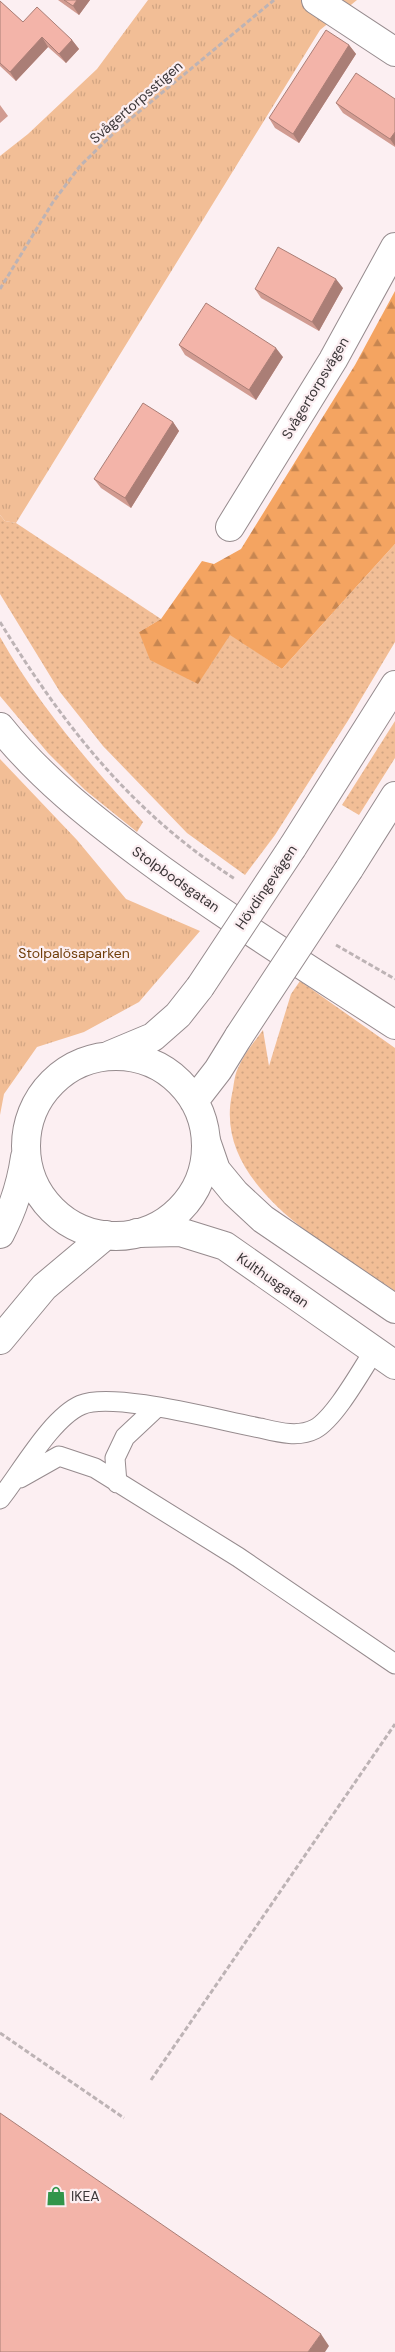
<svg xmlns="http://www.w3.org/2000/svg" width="395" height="2352" font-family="'DM Sans',sans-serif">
  <defs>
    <pattern id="grass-dots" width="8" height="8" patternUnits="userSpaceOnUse" patternTransform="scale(1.25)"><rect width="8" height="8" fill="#f2be96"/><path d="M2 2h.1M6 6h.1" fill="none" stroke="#d0a482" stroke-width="1.8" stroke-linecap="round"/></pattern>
    <pattern id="forest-firs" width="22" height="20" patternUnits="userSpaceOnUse" patternTransform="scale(1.25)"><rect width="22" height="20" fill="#f4a461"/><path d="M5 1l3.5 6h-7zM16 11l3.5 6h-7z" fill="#c78651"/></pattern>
    <pattern id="park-tufts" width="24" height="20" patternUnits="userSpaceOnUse" patternTransform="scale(1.25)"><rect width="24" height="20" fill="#f2be96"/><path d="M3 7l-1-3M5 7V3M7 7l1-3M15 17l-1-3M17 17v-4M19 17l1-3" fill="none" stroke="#d0a482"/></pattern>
  </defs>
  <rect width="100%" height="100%" fill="#fceff2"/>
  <!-- grass -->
  <path fill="url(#grass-dots)" d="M0,515L5,521L16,523L161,619L139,632L230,634L282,669L395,544V642L349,719L275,835L245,875L187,833L103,746L60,692L0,594Z
    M0,637C39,706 90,765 143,822L137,832L85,790L48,753L0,696Z
    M395,721V758L359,815L342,805Z
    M300,981L395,1048V1291C332,1248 212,1187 232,1094C234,1086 234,1076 238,1068C244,1054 254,1042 263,1030L269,1066L291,994Z"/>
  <!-- forest -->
  <path fill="url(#forest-firs)" d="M395,291V544L282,669L230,635L198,684L150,660L139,632L161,619L202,561L214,564L241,549L355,365Z"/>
  <!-- park -->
  <path fill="url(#park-tufts)" d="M148,0H357L320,30L16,523L5,521L0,515V156L28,134L97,69Z
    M0,759L77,840L126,899L200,931L139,1002L84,1032L37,1047L4,1094L0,1115Z"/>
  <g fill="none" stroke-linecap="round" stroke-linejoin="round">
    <defs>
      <path id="service" d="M20,1478L59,1456L95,1468L238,1557L395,1664
        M117,1483L115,1458L125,1437L157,1407
        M0,1499C21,1473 51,1418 81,1405C113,1391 221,1421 260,1428C277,1432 298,1438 315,1429C335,1418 361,1371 374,1351"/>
      <path id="minor" d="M316,0L395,52
        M230,527L333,360L395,247
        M0,727C40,777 89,816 140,854C222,915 309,969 395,1025
        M206,1141L216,1170L235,1193L263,1219L395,1309
        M137,1233L180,1232L225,1246L395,1365"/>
      <path id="tertiary" d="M292,848L395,685
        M349,869L395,796
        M110,1055L153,1037L178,1015L200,987
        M26 1146a90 90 0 1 1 180 0a90 90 0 1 1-180 0Z
        M194,1101L218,1070L239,1036
        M0,1234C13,1209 21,1185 25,1157
        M0,1340L44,1287L106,1235"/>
    </defs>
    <!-- service casing -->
    <use href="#service" stroke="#968b8e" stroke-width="21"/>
    <!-- minor casing -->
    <use href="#minor" stroke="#968b8e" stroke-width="30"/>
    <!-- tertiary casing -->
    <use href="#tertiary" stroke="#968b8e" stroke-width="30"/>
    <!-- path -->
    <path stroke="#bdb3b5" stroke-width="3" stroke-dasharray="5 2.5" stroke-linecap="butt" d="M0,289L53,202L80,166L117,130L274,0
      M0,622C64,726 131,812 235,879
      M336,945L395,979
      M0,2033L124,2118
      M151,2080L395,1724"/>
    <!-- service -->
    <use href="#service" stroke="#fff" stroke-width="19"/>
    <!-- minor -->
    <use href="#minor" stroke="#fff" stroke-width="28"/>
    <!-- tertiary -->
    <use href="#tertiary" stroke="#fff" stroke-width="28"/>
    <defs>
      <path id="tertiary-bridge" d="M200,987L292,848
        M239,1036L349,869"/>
    </defs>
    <!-- tertiary-bridge casing -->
    <use href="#tertiary-bridge" stroke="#968b8e" stroke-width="30" stroke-linecap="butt"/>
    <!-- tertiary-bridge -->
    <use href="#tertiary-bridge" stroke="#fff" stroke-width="28"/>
  </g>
  <!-- wall -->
  <path fill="#d19b91" d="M58,0H90L79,15Z
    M0,1L23,22L72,40L79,49L66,63L48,47L16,81L0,66Z
    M349,45L356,54L299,143L275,128L269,118Z
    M395,99V147L343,113L336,103Z
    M0,105L8,116L0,123Z
    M343,288L319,331L261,298L255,289Z
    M179,345L283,357L256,400L185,355Z
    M173,422L179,431L131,508L101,488L94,479Z"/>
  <!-- shaded-wall -->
  <path fill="#aa7e76" d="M77,0H90L79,15L73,6Z
    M42,37L48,47L16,81L10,72Z
    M72,40L79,49L66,63L59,54Z
    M349,45L356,54L299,143L293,134Z
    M395,132V146L390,139Z
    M336,279L343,288L319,331L312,322Z
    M276,348L283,357L256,400L249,390Z
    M173,422L179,431L131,508L125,498Z
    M321,2334L329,2346L325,2352H308Z"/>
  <!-- building -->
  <path fill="#f3b4a9" stroke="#aa7e76" d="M64,0H77L73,6Z
    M0,1L23,22L37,7L72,40L59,54L42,37L10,72L0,63Z
    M326,30L349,45L293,134L269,118Z
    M356,73L395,99V132L390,139L336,103Z
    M278,247L336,279L312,322L255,289Z
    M206,303L276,348L249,390L179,345Z
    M143,403L173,422L125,498L94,479Z
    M0,2113L321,2334L308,2352H0Z"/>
  <!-- icons -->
  <defs>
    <symbol id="shop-bare" viewBox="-9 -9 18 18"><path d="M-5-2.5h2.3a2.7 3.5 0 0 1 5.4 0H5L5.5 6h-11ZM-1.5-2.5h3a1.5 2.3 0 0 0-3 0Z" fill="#32954a" stroke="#fceff2" stroke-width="2.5" paint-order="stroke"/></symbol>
  </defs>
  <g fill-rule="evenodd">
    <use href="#shop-bare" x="42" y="2182" width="28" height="28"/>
  </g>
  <g text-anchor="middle" stroke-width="4.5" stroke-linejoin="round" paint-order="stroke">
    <!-- street labels -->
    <g font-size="14" fill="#3a3537" stroke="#fceff2">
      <text transform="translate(136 102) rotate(-41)" y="5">Svågertorpsstigen</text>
      <text transform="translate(315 388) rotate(-59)" y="5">Svågertorpsvägen</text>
      <text transform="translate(176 879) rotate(35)" y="5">Stolpbodsgatan</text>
      <text transform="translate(266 887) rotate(-56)" y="5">Hövdingevägen</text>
      <text transform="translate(273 1280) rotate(35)" y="5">Kulthusgatan</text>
    </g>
    <!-- park labels -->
    <g font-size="14" fill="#713e0a" stroke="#fceff2">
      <text x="74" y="958">Stolpalösaparken</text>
    </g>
    <!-- poi labels -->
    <g font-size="14" fill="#3a3537" stroke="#fceff2" text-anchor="start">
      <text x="71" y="2201">IKEA</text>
    </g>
  </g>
</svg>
